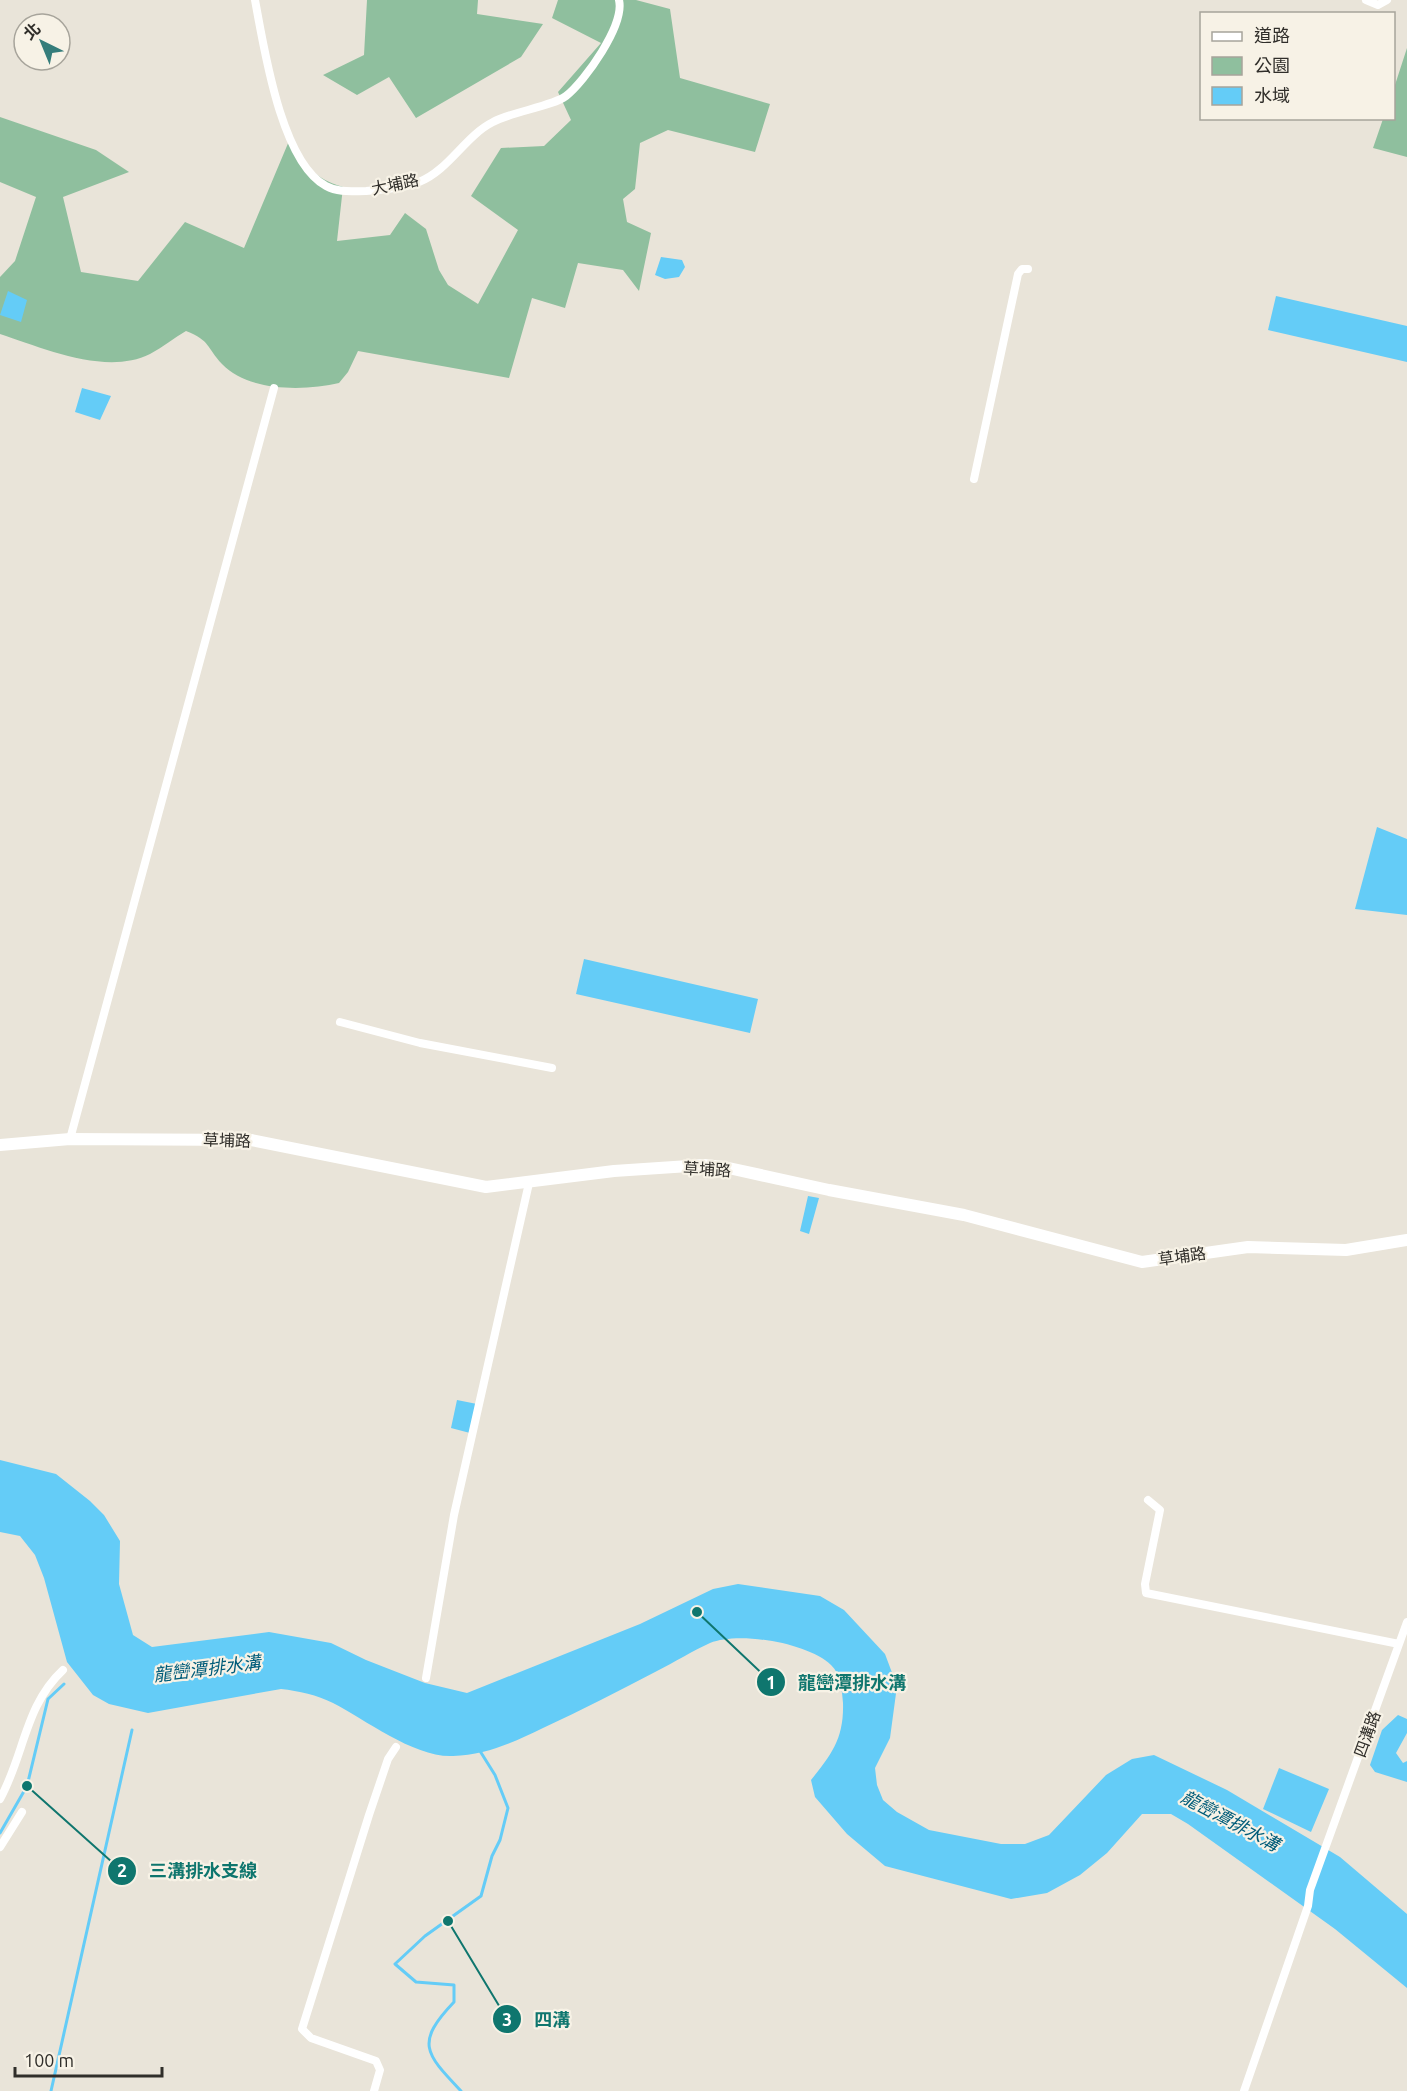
<svg xmlns="http://www.w3.org/2000/svg" width="1407" height="2091" font-family="Ubuntu,'Noto Sans TC',sans-serif">
  <rect width="100%" height="100%" fill="#e9e4d9"/>
  <!-- green -->
  <path fill="#8fbf9e" d="M367,0H478L477,14L543,24L521,57L416,118L389,77L357,95L323,75L364,55Z
    M558,0H636L670,9L680,78L770,104L755,152L668,130L640,143L635,189L623,199L627,222L651,233L639,291L623,270L578,263L565,308L532,298L509,378L358,351L348,372L339,383C305,391 248,392 222,364C206,347 211,341 186,331C174,338 163,347 150,354C106,376 43,348 0,334V277L15,261L36,197L0,182V117L96,150L129,172L63,197L81,272L138,281L185,222L244,248L289,141C306,165 313,178 343,187L337,241L390,235L405,213L426,229L439,270L448,285L478,304L518,230L471,196L501,148L544,146L571,120L558,92L601,43L552,18Z
    M1407,48V157L1373,148L1383,119L1394,118V88Z"/>
  <!-- water -->
  <path fill="#64ccf7" d="M661,257L682,260L685,267L679,277L665,279L655,275Z
    M8,291L27,300L21,322L0,315Z
    M1276,296L1407,326V362L1268,330Z
    M82,388L111,396L100,420L75,412Z
    M1377,827L1407,839V915L1355,909Z
    M584,959L758,999L750,1033L576,994Z
    M808,1196L819,1198L809,1234L800,1231Z
    M457,1400L477,1404L470,1433L451,1428Z
    M0,1460L56,1474L90,1501L104,1515L120,1541L119,1584L133,1635L152,1647L269,1632L331,1643L366,1660L425,1683L467,1693L640,1624L713,1589L738,1584L820,1596L844,1610L885,1654L897,1686L890,1738L875,1768L877,1785L883,1800L897,1812L929,1830L1001,1844H1025L1049,1835L1106,1775L1132,1759L1154,1755L1227,1790L1340,1857L1407,1914V1988L1335,1929L1188,1824L1171,1814H1142L1107,1853L1080,1875L1047,1893L1011,1899L885,1866L847,1834L815,1797L811,1780C832,1754 844,1738 843,1703C842,1691 841,1674 831,1665C808,1643 739,1631 710,1643C692,1651 675,1662 657,1671C620,1690 582,1710 543,1728C514,1742 486,1755 453,1756C415,1758 366,1720 333,1703C317,1695 299,1691 281,1689L148,1713L109,1704L93,1695L67,1662L44,1578L35,1555L20,1536L0,1532Z
    M1398,1715L1407,1719V1733L1396,1753L1403,1763L1407,1761V1782L1375,1772L1370,1765L1382,1730Z
    M1279,1768L1329,1789L1311,1832L1263,1809Z"/>
  <g fill="none" stroke-linecap="round" stroke-linejoin="round">
    <!-- stream -->
    <path stroke="#64ccf7" stroke-width="3" d="M0,1833L27,1786L48,1699L64,1684
      M51,2091L132,1730
      M461,2091C425,2053 415,2043 454,2002V1985L416,1982L395,1964L425,1936L481,1896L492,1856L500,1840L508,1808L495,1775L480,1751"/>
    <!-- street -->
    <path stroke="#fff" stroke-width="8" d="M255,0C264,48 281,162 326,186C339,193 352,191 366,191C381,190 406,187 419,182C449,170 465,136 493,122C511,112 553,106 566,96C585,81 625,25 619,0
      M1366,0L1378,5L1387,0
      M974,479L1018,274L1022,269H1028
      M340,1022L420,1043L552,1068
      M70,1139L274,388
      M1148,1500L1160,1510L1145,1584L1146,1593L1399,1644
      M426,1678L454,1515L529,1183
      M0,1799C24,1756 25,1705 63,1670
      M0,1847L22,1812
      M374,2091L380,2070L376,2061L311,2038L302,2029L369,1815L388,1759L396,1747
      M1244,2091L1308,1906L1310,1890L1407,1622"/>
    <!-- secondary -->
    <path stroke="#fff" stroke-width="12" d="M0,1145L70,1139L251,1140L486,1187L614,1171L704,1165L724,1167L829,1190L964,1215L1142,1262L1248,1247L1346,1250L1407,1240"/>
  </g>
  <g text-anchor="middle" stroke-width="4.5" stroke-linejoin="round" paint-order="stroke">
    <!-- street labels -->
    <g font-size="16" fill="#302e2a" stroke="#f7f2e6">
      <text transform="translate(395 184) rotate(-12)" y="6">大埔路</text>
      <text transform="translate(227 1140) rotate(2)" y="6">草埔路</text>
      <text transform="translate(707 1169) rotate(3)" y="6">草埔路</text>
      <text transform="translate(1182 1256) rotate(-8)" y="6">草埔路</text>
      <text transform="translate(1367 1734) rotate(-70)" y="6">四溝路</text>
    </g>
    <!-- water labels -->
    <g font-size="18" font-style="italic" fill="#005c79" stroke="#f7f2e6">
      <text transform="translate(207 1669) rotate(-7)" y="6">龍巒潭排水溝</text>
      <text transform="translate(1230 1821) rotate(28)" y="6">龍巒潭排水溝</text>
    </g>
  </g>
  <!-- callouts -->
  <path fill="none" stroke="#0f766e" stroke-width="2" d="M697 1612L771 1682M27 1786L122 1871M448 1921L507 2019"/>
  <g fill="#0f766e" stroke="#f7f2e6" stroke-width="2">
    <circle cx="697" cy="1612" r="6"/>
    <circle cx="27" cy="1786" r="6"/>
    <circle cx="448" cy="1921" r="6"/>
    <circle cx="771" cy="1682" r="15"/>
    <circle cx="122" cy="1871" r="15"/>
    <circle cx="507" cy="2019" r="15"/>
  </g>
  <g font-size="18" text-anchor="middle" font-weight="bold" fill="#fff">
    <text x="771" y="1689">1</text>
    <text x="122" y="1877">2</text>
    <text x="507" y="2026">3</text>
  </g>
  <g font-size="18" text-anchor="middle" font-weight="bold" fill="#0f766e" stroke="#f7f2e6" stroke-width="4.5" stroke-linejoin="round" paint-order="stroke">
    <text x="852" y="1689">龍巒潭排水溝</text>
    <text x="203" y="1877">三溝排水支線</text>
    <text x="552" y="2026">四溝</text>
  </g>
  <!-- legend -->
  <rect x="1200" y="12" width="195" height="108" fill="#f7f2e6" stroke="#a7a49b" stroke-width="1.5"/>
  <rect x="1212" y="32" width="30" height="9" fill="#ffffff" stroke="#a7a49b" stroke-width="1.5"/>
  <text x="1254" y="42" font-size="18" fill="#302e2a">道路</text>
  <rect x="1212" y="57" width="30" height="18" fill="#8fbf9e" stroke="#a7a49b" stroke-width="1.5"/>
  <text x="1254" y="72" font-size="18" fill="#302e2a">公園</text>
  <rect x="1212" y="87" width="30" height="18" fill="#64ccf7" stroke="#a7a49b" stroke-width="1.5"/>
  <text x="1254" y="102" font-size="18" fill="#302e2a">水域</text>
  <!-- north arrow -->
  <g transform="translate(42 42) rotate(317)"><circle r="28" fill="#f7f2e6" stroke="#a7a49b" stroke-width="1.5"/>
  <path d="M0-4.5L10 22L0 15L-10 22Z" fill="#357d7b"/>
  <text y="-9" font-size="16" font-weight="bold" text-anchor="middle" fill="#302e2a">北</text>
  </g>
  <!-- scale -->
  <path d="M15 2067v9h147v-9" fill="none" stroke="#302e2a" stroke-width="3"/>
  <text x="24" y="2067" font-size="18" fill="#302e2a" stroke="#f7f2e6" stroke-width="4.5" paint-order="stroke">100 m</text>
</svg>
